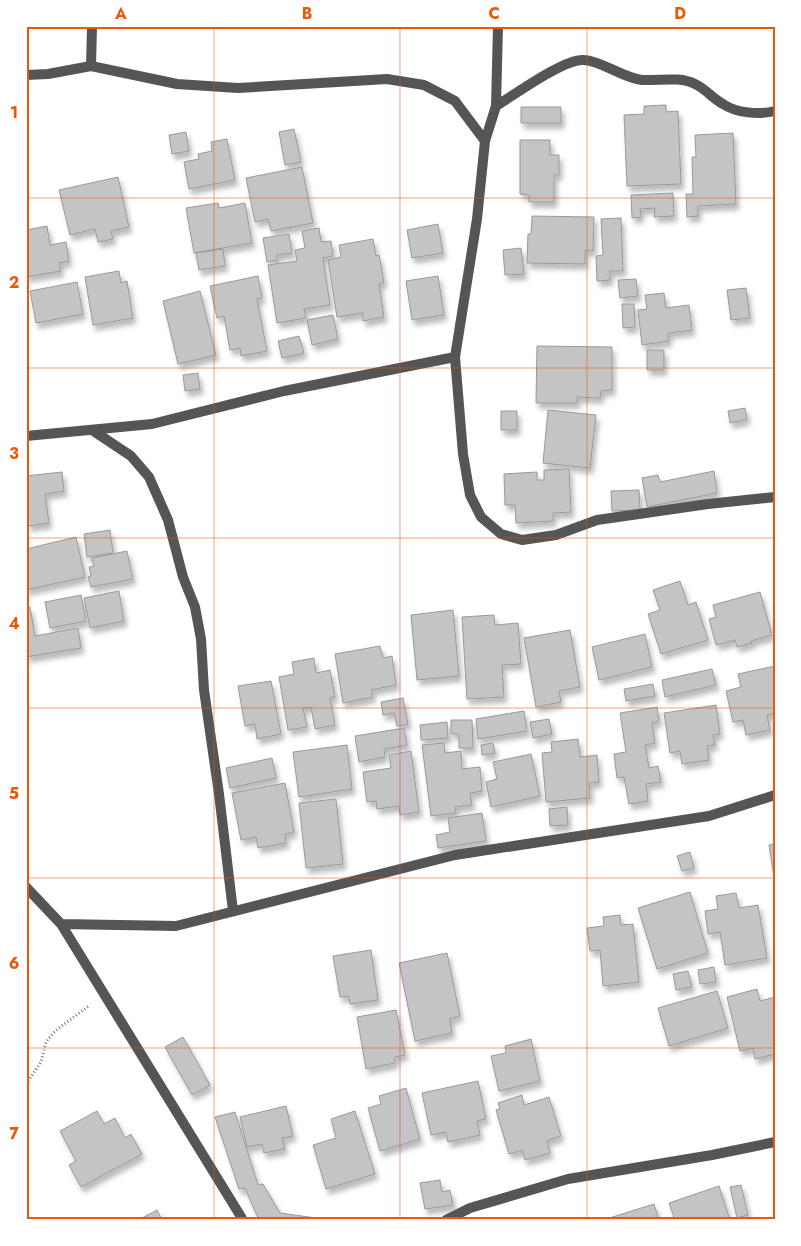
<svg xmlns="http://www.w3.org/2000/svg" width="801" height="1246" font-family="Jost,sans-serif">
  <defs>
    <filter id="shadow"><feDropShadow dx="3" dy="5.5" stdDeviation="2.5" flood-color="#0004"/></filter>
  </defs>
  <rect width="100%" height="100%" fill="#fff"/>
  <!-- building -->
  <path fill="#c4c4c4" stroke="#999" filter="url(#shadow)" d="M666,105V112L678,111L681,184L627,186L624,115L644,114V106Z
    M521,107H561V123H521Z
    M294,129L301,162L285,165L279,132Z
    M186,132L189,151L172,154L169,135Z
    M733,133L736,204L698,206V216L687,217L686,194H693L692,157H696L695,135Z
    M227,139L235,180L189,189L184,162L199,159L198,154L212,151L211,142Z
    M520,140H550V155H559V175H554V202H529V195L520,194Z
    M302,167L313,223L271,231L268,219L255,222L246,178Z
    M118,177L129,227L111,231L113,239L98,242L95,229L70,235L59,190Z
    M673,193L674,216L654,217L655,208L640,209L641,217L632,218L631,195Z
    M218,203L219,208L245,203L252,243L194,253L186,208Z
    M532,216L594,217L593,251L585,250V264L527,263L528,234H531Z
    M621,218L623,271H610V280L597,281L596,256L603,255L601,219Z
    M438,224L443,253L412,258L407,230Z
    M47,226L50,245L66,242L69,261L59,263L61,271L26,277V230Z
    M319,228L321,242L331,241L333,256L323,258L330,305L304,309L306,318L277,323L268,265L297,261L295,250L305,248L302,231Z
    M289,234L292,253L277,255V260L267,262L263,238Z
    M373,239L376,256L379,255L384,283L379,284L384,317L363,321V313L337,317L328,260L341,257L339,245Z
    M521,248L524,274L505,275L503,250Z
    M223,249L225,266L199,270L196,253Z
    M119,271L121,283L127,281L133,318L93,325L85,277Z
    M258,276L262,298L257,299L267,351L241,356L240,348L230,350L224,316L217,318L210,286Z
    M438,276L444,315L412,320L406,281Z
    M636,279L638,296L620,298L618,280Z
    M77,282L83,314L36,323L30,291Z
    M746,288L750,318L731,320L727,290Z
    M200,291L216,355L178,364L163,301Z
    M664,293L666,308L689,305L692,330L668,333L669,341L642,345L638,310L647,309L645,295Z
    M622,304H634L635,327L623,328Z
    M333,315L338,339L312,345L307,320Z
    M299,336L304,353L282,358L278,341Z
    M537,346L612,347V390L601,391L600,398L577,397V403H536Z
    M647,350H664V370H647Z
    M198,373L200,389L185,391L183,375Z
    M745,408L747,419L730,423L728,411Z
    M548,410L596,415L590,468L543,463Z
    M501,411H517V430H501Z
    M569,469L571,512L553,513V521L516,523L515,505H505L504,474L537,472V480H544V470Z
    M714,471L717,493L647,507L642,478L658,475L660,482Z
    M62,472L64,491L45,494L49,523L28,526L26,508V476Z
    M639,490L640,510L612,511L611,491Z
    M110,530L113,553L87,557L84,534Z
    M76,537L85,577L26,590V549Z
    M127,551L133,579L91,587L88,577L91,576L89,567L94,566L92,558Z
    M680,581L688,605L696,602L708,640L661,654L648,614L660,610L653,590Z
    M119,591L124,621L90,628L84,598Z
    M760,592L772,635L751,641L752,643L737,647L735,640L716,645L709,619L716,617L713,605Z
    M81,595L86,621L50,628L45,602Z
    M30,607L35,636L78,628L81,648L26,657V608Z
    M453,610L459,676L417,680L411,615Z
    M494,615L495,625L518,623L521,664L502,665L504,697L467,699L462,617Z
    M570,630L580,687L559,691L561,702L536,707L524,638Z
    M645,634L652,667L599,680L592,647Z
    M380,646L383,658L392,656L396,685L371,690L373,697L343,703L335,654Z
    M314,658L316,673L330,670L335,697L330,698L335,725L315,729L311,707L303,708L307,727L288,730L279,677L294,674L292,662Z
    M775,666V713L767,715L770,730L746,735L743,720L733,722L726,691L741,687L738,674Z
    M712,669L716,685L665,697L662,680Z
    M271,681L281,734L257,739L255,724L245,726L238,686Z
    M653,684L655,696L626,701L624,689Z
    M403,698L408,724L397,726L394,713L383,715L381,702Z
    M716,705L720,734L713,735L715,745L707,746L709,760L682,764L680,751L670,753L664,713Z
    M657,707L659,721L652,723L655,743L645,745L649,768L658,766L661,782L646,784L648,801L629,804L624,777L617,778L614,754L626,752L620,713Z
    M524,711L527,731L478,739L476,719Z
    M549,719L552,734L533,738L530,722Z
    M451,720H472L473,748H459V734H451Z
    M447,722L448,738L421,740L420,725Z
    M404,728L407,745L384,749L385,757L359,762L355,736Z
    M578,739L580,757L597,755L599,782L589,783L590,798L546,802L542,753L552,752L551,742Z
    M444,743L445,753L461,751L462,769L480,767L482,791L470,793L472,805L455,807L456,813L431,816L422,745Z
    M493,743L495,753L482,755L481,745Z
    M347,745L352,789L299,797L293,752Z
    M411,751L419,812L400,815L399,806L377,809L376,801L367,802L363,772L391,768L389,755Z
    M531,754L540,796L491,807L486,782L497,779L493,762Z
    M272,758L276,778L230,788L226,768Z
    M285,783L294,832L285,834L286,843L258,848L256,837L241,840L232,793Z
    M336,799L343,864L306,868L299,803Z
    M567,807L568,825L550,826L549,809Z
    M482,813L486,841L438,848L436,835L450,832L448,818Z
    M775,844V883L769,845Z
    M690,852L694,868L682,871L677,856Z
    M690,892L708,953L657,969L638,908Z
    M736,893L739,908L758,905L767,958L725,965L720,932L708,934L705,911L718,909L716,896Z
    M620,915L621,925L633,924L639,982L603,986L600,950L590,951L587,928L604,926L603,917Z
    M371,950L378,1000L350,1004L349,996L340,997L333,956Z
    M447,953L460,1016L450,1019L452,1033L415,1041L399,963Z
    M714,967L716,982L700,984L698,970Z
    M688,971L692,987L676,990L673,974Z
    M757,989L760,1001L775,997V1054L755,1059L753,1048L740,1051L727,997Z
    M717,991L728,1028L669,1046L658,1008Z
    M396,1010L405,1055L395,1057V1063L366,1069L357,1017Z
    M183,1037L210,1085L192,1095L165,1047Z
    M531,1039L540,1081L499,1091L491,1056L506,1053L505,1046Z
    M478,1081L486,1119L477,1121L480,1135L448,1142L446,1132L431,1135L422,1093Z
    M406,1088L420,1139L380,1151L368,1108L381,1104L379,1096Z
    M522,1095L524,1105L549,1097L561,1136L547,1141L550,1153L525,1160L522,1150L509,1154L496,1110L500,1109L498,1103Z
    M286,1106L293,1136L282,1138L285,1149L264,1153L262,1144L247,1147L240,1117Z
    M97,1111L104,1124L115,1118L125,1138L131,1134L142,1154L81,1187L69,1165L76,1161L60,1131Z
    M355,1111L375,1174L326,1189L313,1145L336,1138L331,1119Z
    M235,1112L258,1185L263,1184L280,1213L316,1218V1220H259L245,1188L239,1189L215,1117Z
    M440,1180L442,1192L450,1190L453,1205L425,1209L420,1183Z
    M741,1185L748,1215L737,1218L730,1187Z
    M719,1186L730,1220H675L669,1203Z
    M654,1204L659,1220H603Z
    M157,1210L162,1220H138Z"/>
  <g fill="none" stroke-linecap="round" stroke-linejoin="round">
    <!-- path -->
    <path stroke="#777" stroke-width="3" stroke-dasharray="1 2.5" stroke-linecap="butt" d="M26,1084L41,1062L46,1042L55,1031L90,1005"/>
    <!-- street -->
    <path stroke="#555" stroke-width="10" d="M498,26L496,106L485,141L477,219L455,357L463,454L470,495L481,517L501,534L522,540L556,535L597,520L708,504L775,497
      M91,66L92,26
      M26,75L48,74L91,66L177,84L238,88L387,79L424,85L455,101L485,141
      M496,106C514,95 565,58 584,60C602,61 623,78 642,80C659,81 679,76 695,84C706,89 712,98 723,104C736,113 759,115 775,111
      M92,430L131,456L149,477L168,520L183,577L195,607L201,639L204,690L219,794L233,911
      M26,436L152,424L284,391L455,357
      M26,887L61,924L243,1220
      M61,924L176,926L455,855L709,816L775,795
      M446,1220L470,1208L568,1179L712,1155L775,1142"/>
  </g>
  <!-- grid -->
  <path fill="none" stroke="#e8590c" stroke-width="1" stroke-opacity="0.55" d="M214,26V1220M400,26V1220M587,26V1220M26,198H775M26,368H775M26,538H775M26,708H775M26,878H775M26,1048H775"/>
  <!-- border -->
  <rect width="801" height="1246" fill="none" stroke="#ffffff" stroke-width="55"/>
  <rect x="28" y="28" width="746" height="1190" fill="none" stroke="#e8590c" stroke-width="2"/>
  <g font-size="16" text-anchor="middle" font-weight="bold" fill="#e8590c">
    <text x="121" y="19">A</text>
    <text x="307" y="19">B</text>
    <text x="494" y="19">C</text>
    <text x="680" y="19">D</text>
    <text x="14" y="118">1</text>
    <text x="14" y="288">2</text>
    <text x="14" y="459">3</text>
    <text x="14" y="629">4</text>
    <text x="14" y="799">5</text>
    <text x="14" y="969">6</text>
    <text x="14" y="1139">7</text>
  </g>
</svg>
